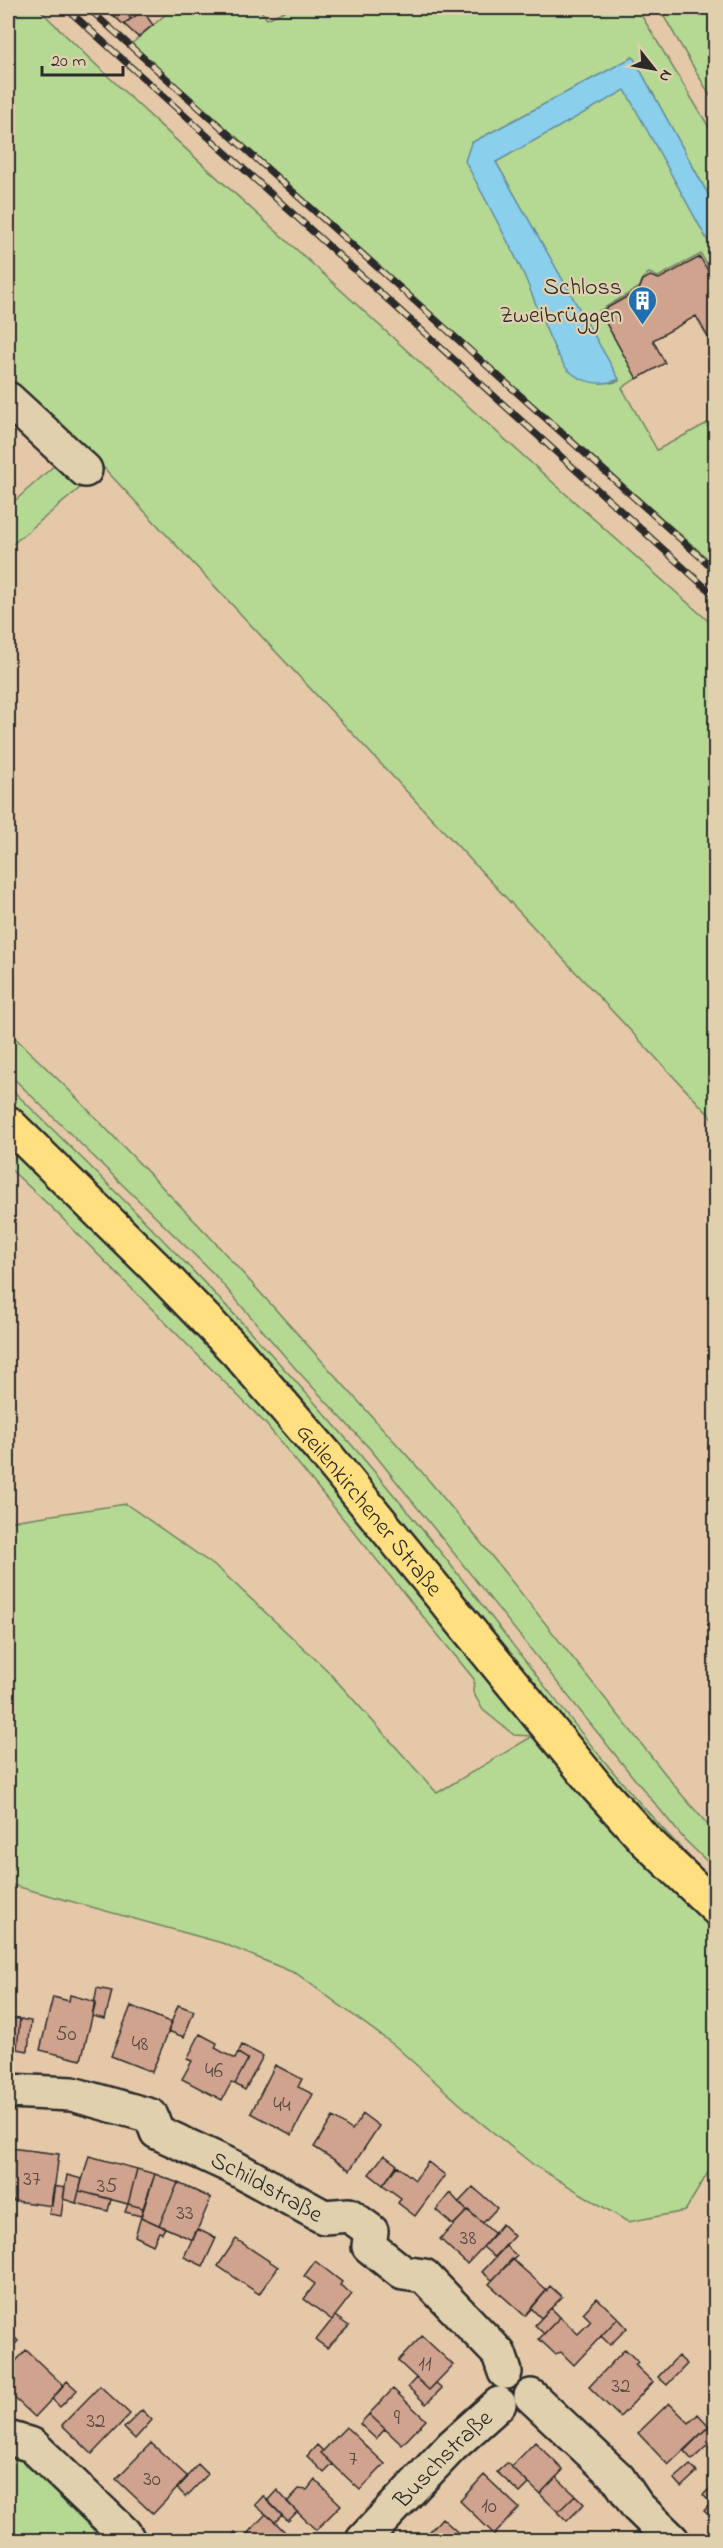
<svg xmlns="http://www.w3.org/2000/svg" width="723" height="2548" font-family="'Indie Flower',sans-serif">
  <rect width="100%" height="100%" fill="#e4c8a8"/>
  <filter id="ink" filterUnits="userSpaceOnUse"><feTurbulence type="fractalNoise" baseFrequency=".0167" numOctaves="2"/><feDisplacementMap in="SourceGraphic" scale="12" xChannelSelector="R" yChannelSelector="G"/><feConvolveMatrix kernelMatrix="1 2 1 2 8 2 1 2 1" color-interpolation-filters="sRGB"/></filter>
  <g filter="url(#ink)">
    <!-- green -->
    <path fill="#b5d993" stroke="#70825f" stroke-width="1.5" d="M8,8H38C128,98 223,183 318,269C449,390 582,509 715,627V1121L104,468L8,548V507L77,445L8,382Z
      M173,8H259L267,19L291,8H637L715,137V207L633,57L471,143L558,356L611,383L619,381L496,162L625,89L715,254V279L701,254L658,277L649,273L642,279L640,287L599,311L637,378L622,388L657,450L715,419V565L129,46Z
      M659,8H715V104Z
      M8,1031L69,1090L211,1238L421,1471L482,1544L682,1795L715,1833V1869L685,1840L633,1777L372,1451L295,1368L213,1273L8,1073Z
      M8,1086C153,1226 294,1371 421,1528C518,1646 604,1776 715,1882V1890L680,1857L618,1787L368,1479L292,1390L153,1240L8,1101Z
      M8,1140L230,1362L609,1825L715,1931V2161L685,2211L628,2222L535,2166L479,2121L394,2045L297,1974L222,1943L8,1884V1527L12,1521L126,1504L219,1569L326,1669L437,1793L533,1736L514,1735L483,1710L473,1692L474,1679L265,1423L53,1209L8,1167Z
      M8,2455L20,2459L104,2540H8Z"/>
    <!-- water -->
    <path fill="#8acfeb" stroke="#648d9e" stroke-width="1.5" d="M633,57L715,207V254L625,90L496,162L619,379C602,387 582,383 568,370C555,358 533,295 524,275C506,236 485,199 465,161L471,143Z"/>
    <!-- building -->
    <path fill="#cfa38d" stroke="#2b2b2b" stroke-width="1.5" d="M105,8H122L131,19L123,24Z
      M122,8H147L131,19Z
      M143,11L153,25L138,37L124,24Z
      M700,257L716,285V335L709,339L696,316L653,340L665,363L637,379L600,312L639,290L643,280L650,276L659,279Z
      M716,422V438L708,426Z
      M97,1988L112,1991L105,2019L92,2016Z
      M70,1995L96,2002L81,2060L40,2050L53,1997L69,2001Z
      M178,2005L194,2011L184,2037L168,2031Z
      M131,2006L172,2023L152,2072L111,2056Z
      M8,2018L20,2019L17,2049L8,2048Z
      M20,2019L31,2021L28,2051L17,2049Z
      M200,2034L217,2043L215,2048L235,2059L238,2053L248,2059L235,2084L231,2083L222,2100L182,2079L192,2061L187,2059Z
      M242,2045L263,2056L245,2090L235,2084L248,2059L238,2053Z
      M275,2065L302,2079L298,2087L313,2094L292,2135L251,2113Z
      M363,2114L379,2126L350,2170L314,2147L333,2117L352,2130Z
      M10,2148L59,2154L52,2206L8,2200Z
      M384,2155L397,2165L383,2185L369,2174Z
      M89,2156L137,2169L128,2204L79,2191Z
      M428,2162L445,2175L415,2216L398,2203L401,2198L383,2185L397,2166L415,2180Z
      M137,2169L155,2174L143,2208L128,2204Z
      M155,2174L178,2183L159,2225L141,2217Z
      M67,2175L82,2179L76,2203L63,2199Z
      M178,2183L211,2198L193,2240L159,2225Z
      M54,2186L65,2188L61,2216L49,2214Z
      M473,2187L497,2208L483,2223L458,2203Z
      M79,2191L111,2199L108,2211L76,2203Z
      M450,2193L467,2211L453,2225L436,2210Z
      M128,2204L143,2208L141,2216L125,2212Z
      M468,2210L495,2234L467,2264L440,2239Z
      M141,2217L165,2228L162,2233L159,2232L153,2245L135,2236Z
      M502,2224L514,2236L495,2257L483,2247Z
      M197,2229L216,2238L203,2266L184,2257Z
      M236,2239L278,2267L259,2294L218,2266Z
      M506,2246L517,2256L492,2280L482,2272Z
      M512,2259L547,2290L525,2316L489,2284Z
      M315,2261L342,2282L340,2285L352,2294L332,2320L304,2299L315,2284L304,2276Z
      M550,2286L562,2297L541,2318L531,2308Z
      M597,2298L618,2318L574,2365L561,2352L555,2354L539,2339L560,2317L578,2334L591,2321L583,2313Z
      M551,2308L560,2317L544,2334L535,2325Z
      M335,2316L349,2326L327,2348L316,2340Z
      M618,2318L627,2328L610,2345L601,2336Z
      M8,2331L18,2341L8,2351Z
      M422,2336L453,2365L429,2390L398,2361Z
      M625,2349L638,2362L635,2365L653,2382L620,2417L589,2387Z
      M26,2350L64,2386L35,2417L8,2392V2370Z
      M678,2356L687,2364L667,2385L658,2377Z
      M416,2378L429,2390L436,2383L442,2388L426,2404L408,2387Z
      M67,2381L77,2390L60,2407L52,2399Z
      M100,2386L130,2414L92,2454L62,2425Z
      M393,2389L426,2420L402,2445L369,2414Z
      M669,2403L689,2423L698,2414L709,2426L668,2465L638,2433Z
      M142,2410L152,2420L135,2439L124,2428Z
      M369,2414L385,2429L376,2439L360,2424Z
      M709,2426L716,2433V2437L692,2460L684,2451Z
      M346,2427L385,2464L360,2490L321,2453Z
      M535,2442L563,2470L540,2494L511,2467Z
      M151,2443L188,2477L153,2514L116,2479Z
      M317,2445L323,2451L321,2453L333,2464L324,2473L307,2456Z
      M507,2463L529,2484L520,2493L497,2472Z
      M198,2464L208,2474L186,2497L177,2488Z
      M690,2465L697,2472L681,2487L674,2479Z
      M484,2475L519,2508L494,2534L460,2501Z
      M556,2477L575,2495L558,2512L540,2494Z
      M315,2480L341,2505L316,2530L287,2502L299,2489L307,2490Z
      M716,2482V2522L704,2511L711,2503L703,2495Z
      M277,2490L297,2512L288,2521L267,2501Z
      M575,2495L584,2504L567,2521L558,2512Z
      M263,2496L282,2515L275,2522L255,2505Z
      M266,2514L275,2522L293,2540H241Z
      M442,2518L466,2540H422Z
      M235,2532L242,2540H227Z"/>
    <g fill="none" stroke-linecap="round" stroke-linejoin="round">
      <defs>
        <g id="minor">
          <path d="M8,399L85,470"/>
          <path id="s1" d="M8,2091L72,2094L151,2116L157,2132L233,2167L324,2217L349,2215L371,2231L369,2246L403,2273L424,2276L499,2354L505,2372"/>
          <path d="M531,2396L618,2478L637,2506L672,2540"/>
          <path d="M8,2438L32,2445L124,2533L128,2540"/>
          <path id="s2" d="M363,2540L452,2446L499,2404"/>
        </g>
        <g id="major">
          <path id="s3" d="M8,1123L153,1265L237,1352L327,1456L596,1786L645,1840L716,1908"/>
        </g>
      </defs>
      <!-- minor casing -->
      <use href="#minor" stroke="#2b2b2b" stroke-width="38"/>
      <!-- major casing -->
      <use href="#major" stroke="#2b2b2b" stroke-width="38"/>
      <!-- minor -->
      <use href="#minor" stroke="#e1d0ad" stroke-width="33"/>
      <!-- major -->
      <use href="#major" stroke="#ffdf80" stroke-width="33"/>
      <defs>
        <path id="rail" d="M66,8L716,597
          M88,8L716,571"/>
      </defs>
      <!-- rail casing -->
      <use href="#rail" stroke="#2b2b2b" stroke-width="7"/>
      <!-- rail -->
      <use href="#rail" stroke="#e1d0ad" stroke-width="4.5" stroke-dasharray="14" stroke-linecap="butt"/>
    </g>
  </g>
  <!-- icons -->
  <defs>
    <symbol id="building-pin" viewBox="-11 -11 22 30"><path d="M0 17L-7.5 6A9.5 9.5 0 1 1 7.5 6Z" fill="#1f6fb2" stroke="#e1d0ad"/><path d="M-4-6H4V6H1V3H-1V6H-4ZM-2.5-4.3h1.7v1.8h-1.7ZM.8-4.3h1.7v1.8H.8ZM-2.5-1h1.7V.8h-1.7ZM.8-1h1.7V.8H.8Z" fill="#fff"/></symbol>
  </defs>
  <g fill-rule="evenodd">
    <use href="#building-pin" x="626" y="284" width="33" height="45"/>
  </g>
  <g text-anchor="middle" stroke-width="4.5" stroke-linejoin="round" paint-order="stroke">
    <!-- number labels -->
    <g font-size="21" fill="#544944">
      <text x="66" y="2040">50</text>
      <text x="140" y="2050">48</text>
      <text x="214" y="2077">46</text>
      <text x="282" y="2111">44</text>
      <text x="32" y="2185">37</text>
      <text x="107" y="2192">35</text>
      <text x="185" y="2219">33</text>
      <text x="468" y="2244">38</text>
      <text x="425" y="2370">11</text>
      <text x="621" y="2392">32</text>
      <text x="397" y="2424">9</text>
      <text x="96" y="2427">32</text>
      <text x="353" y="2465">7</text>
      <text x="152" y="2485">30</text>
      <text x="489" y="2512">10</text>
    </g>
    <!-- poi labels -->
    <g font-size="24" fill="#2b2b2b" stroke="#e1d0ad" text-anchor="end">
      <text x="622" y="294">Schloss<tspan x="622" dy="28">Zweibrüggen</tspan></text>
    </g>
    <!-- street labels -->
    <g font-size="24" fill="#2b2b2b" stroke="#e1d0ad">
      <text dy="8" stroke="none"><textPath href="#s3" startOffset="530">Geilenkirchener Straße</textPath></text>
      <text dy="8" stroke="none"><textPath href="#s1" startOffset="286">Schildstraße</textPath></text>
      <text dy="8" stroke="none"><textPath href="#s2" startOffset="114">Buschstraße</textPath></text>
    </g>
  </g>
  <!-- margin -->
  <rect width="723" height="2548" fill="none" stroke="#e1d0ad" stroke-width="30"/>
  <rect x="15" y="15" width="693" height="2518" fill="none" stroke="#2b2b2b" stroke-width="2" filter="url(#ink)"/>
  <!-- north arrow -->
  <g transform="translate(654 69) rotate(121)" stroke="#e1d0ad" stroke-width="4.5" paint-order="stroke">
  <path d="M0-4.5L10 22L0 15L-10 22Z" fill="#2b2b2b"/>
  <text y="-9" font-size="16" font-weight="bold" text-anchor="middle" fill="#2b2b2b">N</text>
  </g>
  <!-- scale -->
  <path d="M42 66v9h81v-9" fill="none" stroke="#2b2b2b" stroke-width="3"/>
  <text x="51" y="66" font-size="18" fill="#2b2b2b" stroke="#e1d0ad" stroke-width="4.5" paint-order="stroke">20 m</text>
</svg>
